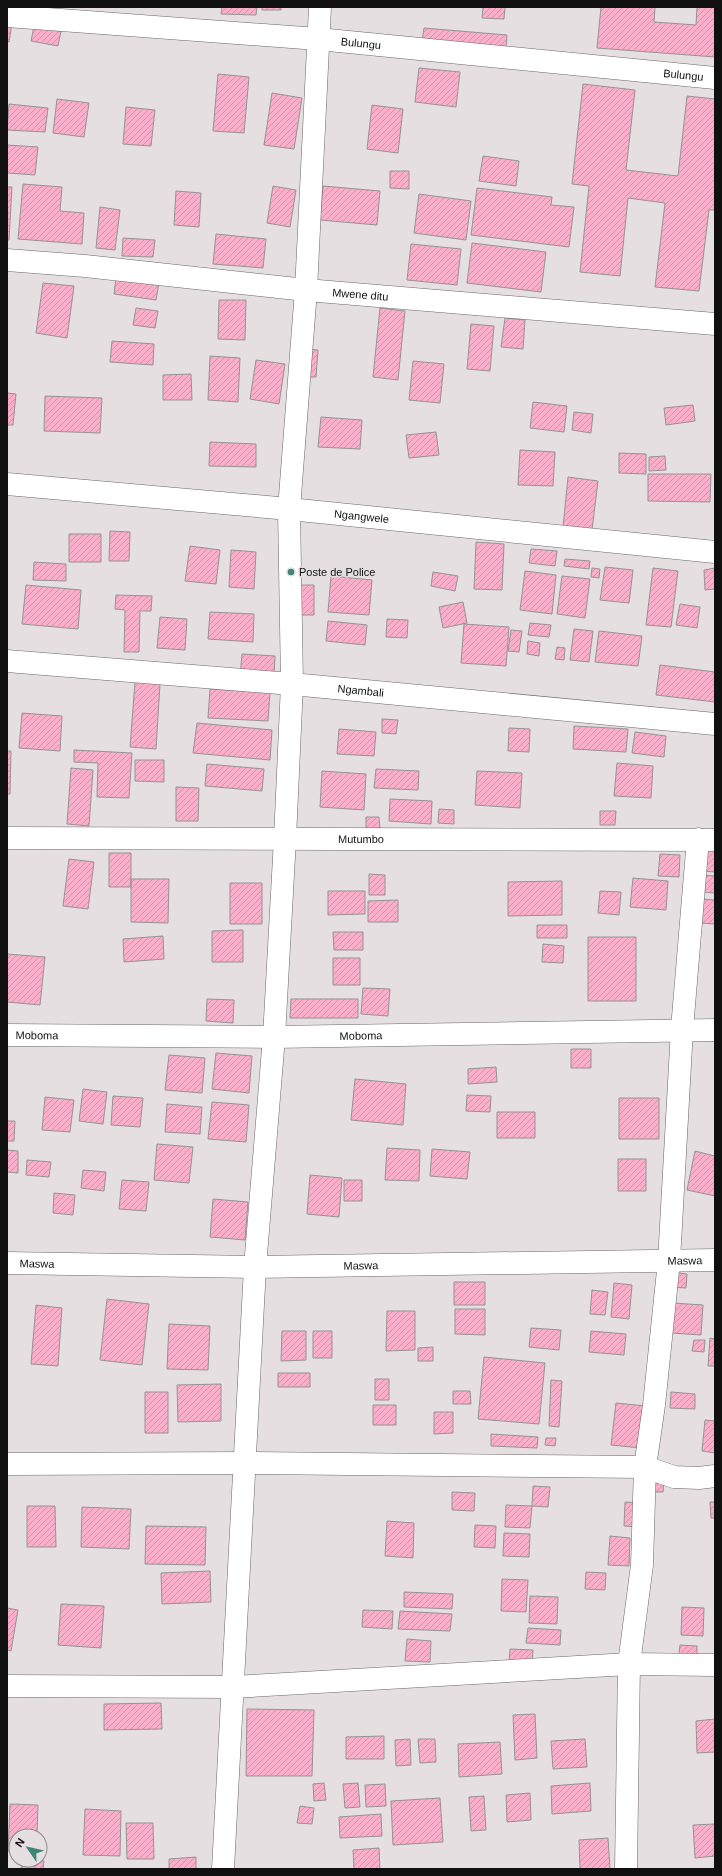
<svg xmlns="http://www.w3.org/2000/svg" width="722" height="1876" font-family="Arial,sans-serif">
  <defs>
    <pattern id="building-hatch" width="6" height="6" patternUnits="userSpaceOnUse"><rect width="6" height="6" fill="#f9aec9"/><path d="M-1 1l2-2M0 6l6-6M5 7l2-2" fill="none" stroke="#d495ac"/></pattern>
  </defs>
  <rect width="100%" height="100%" fill="#e5dfe1"/>
  <!-- building -->
  <path fill="url(#building-hatch)" stroke="#979293" d="M222,7H257L256,15L221,14Z
    M262,7H281V10H262Z
    M483,7H505L504,19L482,18Z
    M601,7H655L654,22L696,25L697,7H715V57L597,48Z
    M7,24H12L9,42L7,41Z
    M34,26L61,31L58,46L31,41Z
    M424,28L507,35L506,49L422,42Z
    M419,68L460,72L456,107L415,102Z
    M218,74L249,77L244,133L213,131Z
    M583,84L635,90L626,170L678,176L687,96L715,99V210H709L699,291L655,287L665,203L628,198L620,276L580,272L589,186L572,184Z
    M272,93L302,98L294,149L264,145Z
    M57,99L89,103L84,137L53,133Z
    M9,104L48,108L45,132L7,130Z
    M372,105L403,109L398,153L367,149Z
    M126,107L155,110L151,146L123,144Z
    M7,145L38,147L35,175L7,173Z
    M483,156L519,161L516,186L479,181Z
    M390,171H409V189L390,188Z
    M23,184L62,187L60,211L84,213L82,244L18,239Z
    M273,186L296,190L290,227L267,223Z
    M323,186L380,191L377,225L320,220Z
    M7,187H12L9,240H7Z
    M477,188L552,197L551,205L574,207L569,247L471,235Z
    M176,191L201,193L199,227L174,225Z
    M419,194L471,201L466,240L414,233Z
    M100,207L120,210L115,250L96,248Z
    M216,234L266,239L263,268L213,264Z
    M123,238L155,240L153,257L122,256Z
    M472,243L546,252L541,292L467,283Z
    M411,244L461,249L457,285L407,280Z
    M116,277L159,283L156,300L114,294Z
    M43,283L74,286L67,338L36,333Z
    M219,300H246L245,340L218,339Z
    M136,308L158,311L155,328L133,325Z
    M380,308L405,311L398,380L373,377Z
    M505,318L525,320L523,349L501,347Z
    M471,324L494,326L490,371L467,369Z
    M112,341L154,344L153,365L110,362Z
    M307,349L318,350L316,377H305Z
    M210,356L240,358L238,402L208,400Z
    M256,360L285,364L279,404L250,399Z
    M413,361L444,364L440,403L409,400Z
    M191,374L192,400H163V375Z
    M7,393L16,394L13,425H7Z
    M45,396L102,398L100,433L44,431Z
    M533,402L567,406L564,432L530,428Z
    M693,405L695,421L666,425L664,408Z
    M574,412L593,414L591,433L572,430Z
    M321,417L362,420L360,449L318,447Z
    M436,432L439,455L409,458L406,435Z
    M210,442L256,444V467L209,466Z
    M520,450L555,452L553,486L518,485Z
    M619,453L646,454V474L619,473Z
    M665,456L666,470L649,471V457Z
    M648,474H711L710,502L648,501Z
    M568,477L598,481L592,530L563,527Z
    M110,531L130,532L129,561H109Z
    M69,534H101V562H69Z
    M476,542L504,544L502,590L474,589Z
    M190,546L220,550L216,584L185,581Z
    M531,549L557,551L555,566L529,563Z
    M231,550L256,552L254,589L229,587Z
    M565,559L590,561L589,569L564,566Z
    M34,562L66,564V581L33,580Z
    M605,567L633,570L629,603L600,600Z
    M592,568L600,569L599,578L591,577Z
    M653,568L678,571L671,627L646,625Z
    M715,568V589L705,590L704,570Z
    M525,571L556,575L552,614L520,610Z
    M433,572L458,576L455,591L431,586Z
    M331,576L372,580L369,615L328,612Z
    M562,576L590,579L585,618L557,614Z
    M26,585L81,590L78,629L22,624Z
    M298,585H314V615H297Z
    M116,595L152,596L151,611H140L139,652H124L125,610L115,609Z
    M463,602L467,623L443,628L439,607Z
    M680,604L700,607L697,628L676,625Z
    M210,612L254,614L253,642L208,639Z
    M160,617L187,619L185,650L157,648Z
    M387,619L408,620L407,638L386,637Z
    M328,621L367,625L365,645L326,641Z
    M530,623L551,625L549,637L528,635Z
    M464,624L509,627L506,666L461,663Z
    M574,629L593,631L589,662L570,660Z
    M511,630L522,631L519,652L508,651Z
    M599,631L642,636L638,666L595,662Z
    M528,641L540,643L539,656L527,654Z
    M557,647L565,648L564,660L555,659Z
    M242,654L275,656L274,677L240,676Z
    M660,665L715,672V702L656,695Z
    M135,682L160,684L156,749L130,747Z
    M210,689L270,692L268,721L208,718Z
    M22,713L62,716L60,751L19,748Z
    M382,719L398,720L396,734L382,733Z
    M197,723L272,730L270,760L193,753Z
    M574,726L628,729L626,752L573,749Z
    M509,728L530,729L529,752L508,751Z
    M339,729L376,732L374,756L337,754Z
    M635,732L666,736L664,757L632,753Z
    M74,750L132,753L129,798L97,797L98,763L74,762Z
    M7,751H11L10,794H7Z
    M135,760H164V782L135,781Z
    M617,763L653,766L651,798L614,796Z
    M207,764L264,769L262,791L205,786Z
    M71,768L93,770L89,826L67,824Z
    M376,769L419,771L418,790L374,788Z
    M322,771L366,774L364,810L320,807Z
    M477,771L522,773L520,808L475,805Z
    M176,787L199,788L198,821H176Z
    M390,799L432,801L431,824L389,821Z
    M439,809L454,810V824L438,823Z
    M600,811H616L615,825H600Z
    M366,817H379L380,829H366Z
    M703,848H715V872L701,871Z
    M109,853H131V887H109Z
    M660,854L680,855L679,877L658,876Z
    M69,859L94,862L88,909L63,906Z
    M369,874L385,875V895H369Z
    M702,875L715,876V893L701,892Z
    M633,878L668,881L666,910L630,907Z
    M131,879H169L168,923L131,922Z
    M562,881V915L508,916V882Z
    M230,883H262V924H230Z
    M328,891H365V914L328,915Z
    M600,891L621,892L619,915L598,913Z
    M702,899L715,900V924L700,923Z
    M398,900V922H368V901Z
    M537,925H567V938H537Z
    M243,930V962H212V931Z
    M333,932H363V950H334Z
    M163,936L164,959L124,962L123,939Z
    M588,937H636V1001H588Z
    M543,944L564,946L563,963L542,962Z
    M7,954L45,957L40,1005L7,1002Z
    M333,958H360V985H333Z
    M363,988L390,989L388,1016L361,1014Z
    M207,999L234,1000L233,1023L206,1021Z
    M291,999H358V1018H290Z
    M571,1049H591V1068H571Z
    M216,1053L252,1056L249,1093L212,1089Z
    M169,1055L205,1058L202,1093L165,1090Z
    M496,1067L497,1082L468,1084V1069Z
    M355,1079L406,1084L403,1125L351,1120Z
    M83,1089L107,1092L103,1124L79,1121Z
    M467,1095L491,1096L490,1112L466,1111Z
    M113,1096L143,1098L140,1127L111,1125Z
    M45,1097L74,1100L70,1132L42,1130Z
    M619,1098H659V1139H619Z
    M212,1102L249,1105L246,1142L208,1139Z
    M167,1104L202,1107L200,1134L165,1132Z
    M497,1112H535V1138H497Z
    M7,1121H15L14,1141H7Z
    M157,1144L193,1147L189,1183L154,1180Z
    M387,1148L420,1150L419,1181L385,1180Z
    M432,1149L470,1152L467,1179L430,1176Z
    M7,1150L18,1151V1173L7,1172Z
    M695,1151L715,1156V1196L687,1190Z
    M618,1159H646V1191H618Z
    M27,1160L51,1162L49,1177L26,1175Z
    M83,1170L106,1172L104,1191L81,1188Z
    M310,1175L342,1178L339,1217L307,1214Z
    M122,1180L149,1182L146,1211L119,1209Z
    M344,1180H362V1201H344Z
    M54,1193L75,1195L73,1215L53,1213Z
    M213,1199L248,1202L245,1240L210,1237Z
    M672,1272L687,1274L686,1288L670,1287Z
    M454,1282H485V1305H454Z
    M614,1283L632,1285L629,1319L611,1317Z
    M592,1290L608,1292L605,1315L590,1314Z
    M107,1299L149,1304L142,1365L100,1360Z
    M673,1303L703,1305L701,1335L671,1333Z
    M36,1305L62,1308L58,1366L31,1364Z
    M455,1309H485V1335L455,1334Z
    M387,1311H415V1350L386,1351Z
    M169,1324L210,1326L208,1370L167,1369Z
    M531,1328L561,1330L559,1350L529,1347Z
    M282,1331H306V1360L281,1361Z
    M313,1331H332V1358H313Z
    M591,1331L626,1334L624,1355L589,1352Z
    M710,1338L715,1339V1366H708Z
    M694,1340H705L704,1352L692,1351Z
    M433,1347V1361H418V1348Z
    M484,1357L545,1363L539,1424L478,1419Z
    M278,1373H310V1387H278Z
    M375,1379H389V1400H375Z
    M551,1380L562,1381L559,1427L549,1426Z
    M221,1384V1421L178,1422L177,1385Z
    M453,1391H470L471,1404H453Z
    M145,1392H168V1433H145Z
    M671,1392L695,1394V1409L670,1408Z
    M616,1403L646,1406L641,1448L611,1445Z
    M373,1405H396V1425H373Z
    M434,1412H453V1433L434,1434Z
    M705,1420L715,1421V1453L702,1451Z
    M491,1434L538,1437L537,1448L491,1446Z
    M546,1438H556L555,1446L545,1445Z
    M654,1483H664L663,1492H654Z
    M533,1486L550,1487L548,1507L532,1506Z
    M452,1492L475,1493L474,1511L452,1510Z
    M625,1502L639,1503L638,1527L624,1526Z
    M710,1502H715V1518H711Z
    M506,1505L532,1506L530,1528L505,1527Z
    M27,1506H55L56,1547H27Z
    M82,1507L131,1509L129,1549L81,1547Z
    M387,1521L414,1523L413,1558L385,1556Z
    M475,1525L496,1526L495,1548L474,1547Z
    M146,1526L206,1527L205,1565L145,1564Z
    M504,1533L530,1534L529,1557L503,1556Z
    M610,1536L630,1538L629,1566L608,1565Z
    M210,1571L211,1602L162,1604L161,1573Z
    M586,1572L606,1573L605,1590L585,1589Z
    M502,1579L528,1580L526,1612L501,1611Z
    M404,1592L453,1594L452,1609L404,1607Z
    M530,1596L558,1597L557,1624L529,1623Z
    M61,1604L104,1606L101,1648L58,1645Z
    M682,1607L704,1608L703,1636L681,1635Z
    M7,1608L18,1610L11,1651L7,1650Z
    M363,1610L393,1611L392,1629L362,1627Z
    M400,1611L452,1614L450,1631L398,1629Z
    M528,1628L561,1630L560,1645L526,1643Z
    M407,1639L431,1641L430,1662L405,1661Z
    M680,1645L697,1646V1661H678Z
    M510,1649L533,1650L532,1664L509,1663Z
    M161,1703L162,1729L104,1730V1704Z
    M247,1709L314,1710L312,1776H246Z
    M535,1714L537,1758L515,1760L513,1715Z
    M715,1719V1752L697,1753L696,1721Z
    M384,1736V1759H346V1737Z
    M410,1739L411,1765L396,1766L395,1740Z
    M418,1739H435L436,1762L420,1763Z
    M585,1739L587,1767L553,1769L551,1741Z
    M500,1742L502,1774L459,1777L458,1744Z
    M324,1783L326,1800L314,1801L313,1784Z
    M358,1783L360,1807L345,1808L343,1784Z
    M590,1783L591,1811L552,1814L551,1786Z
    M385,1784L386,1806L366,1807L365,1785Z
    M530,1793L531,1820L507,1822L506,1795Z
    M484,1796L486,1830L471,1831L469,1797Z
    M440,1798L443,1842L393,1845L391,1801Z
    M10,1804L38,1805L37,1836H16V1851H8Z
    M300,1806L314,1808L312,1824L297,1823Z
    M85,1809L121,1811L120,1856L83,1855Z
    M381,1814L382,1836L340,1838L339,1817Z
    M126,1823H153L154,1859H127Z
    M715,1824V1856L695,1858L693,1825Z
    M608,1838L610,1869H580L579,1840Z
    M379,1848L380,1869H354L353,1850Z
    M196,1857V1869H169V1859Z
    M22,1860L44,1861L43,1869H21Z"/>
  <g fill="none" stroke-linecap="round" stroke-linejoin="round">
    <defs>
      <g id="street">
        <path id="s1" d="M7,16L318,39L715,78"/>
        <path id="s2" d="M7,260L85,266L306,290L715,324"/>
        <path id="s3" d="M7,484L289,509L715,552"/>
        <path id="s4" d="M7,661L292,684L715,724"/>
        <path id="s5" d="M7,838L715,840"/>
        <path id="s6" d="M7,1035L274,1037L715,1030"/>
        <path id="s7" d="M7,1263L255,1267L715,1260"/>
        <path d="M7,1464L245,1463L645,1467L674,1477L699,1478L715,1476"/>
        <path d="M7,1686L233,1687L629,1664L715,1665"/>
        <path d="M223,1869L255,1267L274,1037L285,839L292,684L289,509L306,290L320,7"/>
        <path d="M626,1869L629,1664L642,1565L645,1467L654,1405L669,1261L682,1029L698,839"/>
      </g>
    </defs>
    <!-- street casing -->
    <use href="#street" stroke="#6c6769" stroke-width="23"/>
    <!-- street -->
    <use href="#street" stroke="#fff" stroke-width="22"/>
  </g>
  <!-- markers -->
  <circle fill="#418578" stroke="#e5dfe1" stroke-width="1.5" cx="291" cy="572" r="4"/>
  <g text-anchor="middle" stroke-width="3" stroke-linejoin="round" paint-order="stroke">
    <!-- street labels -->
    <g font-size="11" fill="#111010" stroke="#e5dfe1">
      <text dy="4" stroke="none"><textPath href="#s1" startOffset="355">Bulungu</textPath></text>
      <text dy="4" stroke="none"><textPath href="#s1" startOffset="679">Bulungu</textPath></text>
      <text dy="4" stroke="none"><textPath href="#s2" startOffset="355">Mwene ditu</textPath></text>
      <text dy="4" stroke="none"><textPath href="#s3" startOffset="356">Ngangwele</textPath></text>
      <text dy="4" stroke="none"><textPath href="#s4" startOffset="355">Ngambali</textPath></text>
      <text dy="4" stroke="none"><textPath href="#s5" startOffset="354">Mutumbo</textPath></text>
      <text dy="4" stroke="none"><textPath href="#s6" startOffset="30">Moboma</textPath></text>
      <text dy="4" stroke="none"><textPath href="#s6" startOffset="354">Moboma</textPath></text>
      <text dy="4" stroke="none"><textPath href="#s7" startOffset="678">Maswa</textPath></text>
      <text dy="4" stroke="none"><textPath href="#s7" startOffset="30">Maswa</textPath></text>
      <text dy="4" stroke="none"><textPath href="#s7" startOffset="354">Maswa</textPath></text>
    </g>
    <!-- poi labels -->
    <g font-size="11" fill="#111010" stroke="#e5dfe1" text-anchor="start">
      <text x="299" y="576">Poste de Police</text>
    </g>
  </g>
  <!-- border -->
  <rect width="722" height="1876" fill="none" stroke="#111010" stroke-width="16"/>
  <!-- north arrow -->
  <g transform="translate(28 1848) rotate(304)"><circle r="19" fill="#e5dfe1" stroke="#908c8d"/>
  <path d="M0-3L7 15L0 10L-7 15Z" fill="#418578"/>
  <text y="-6" font-size="11" font-weight="bold" text-anchor="middle" fill="#111010">N</text>
  </g>
</svg>
